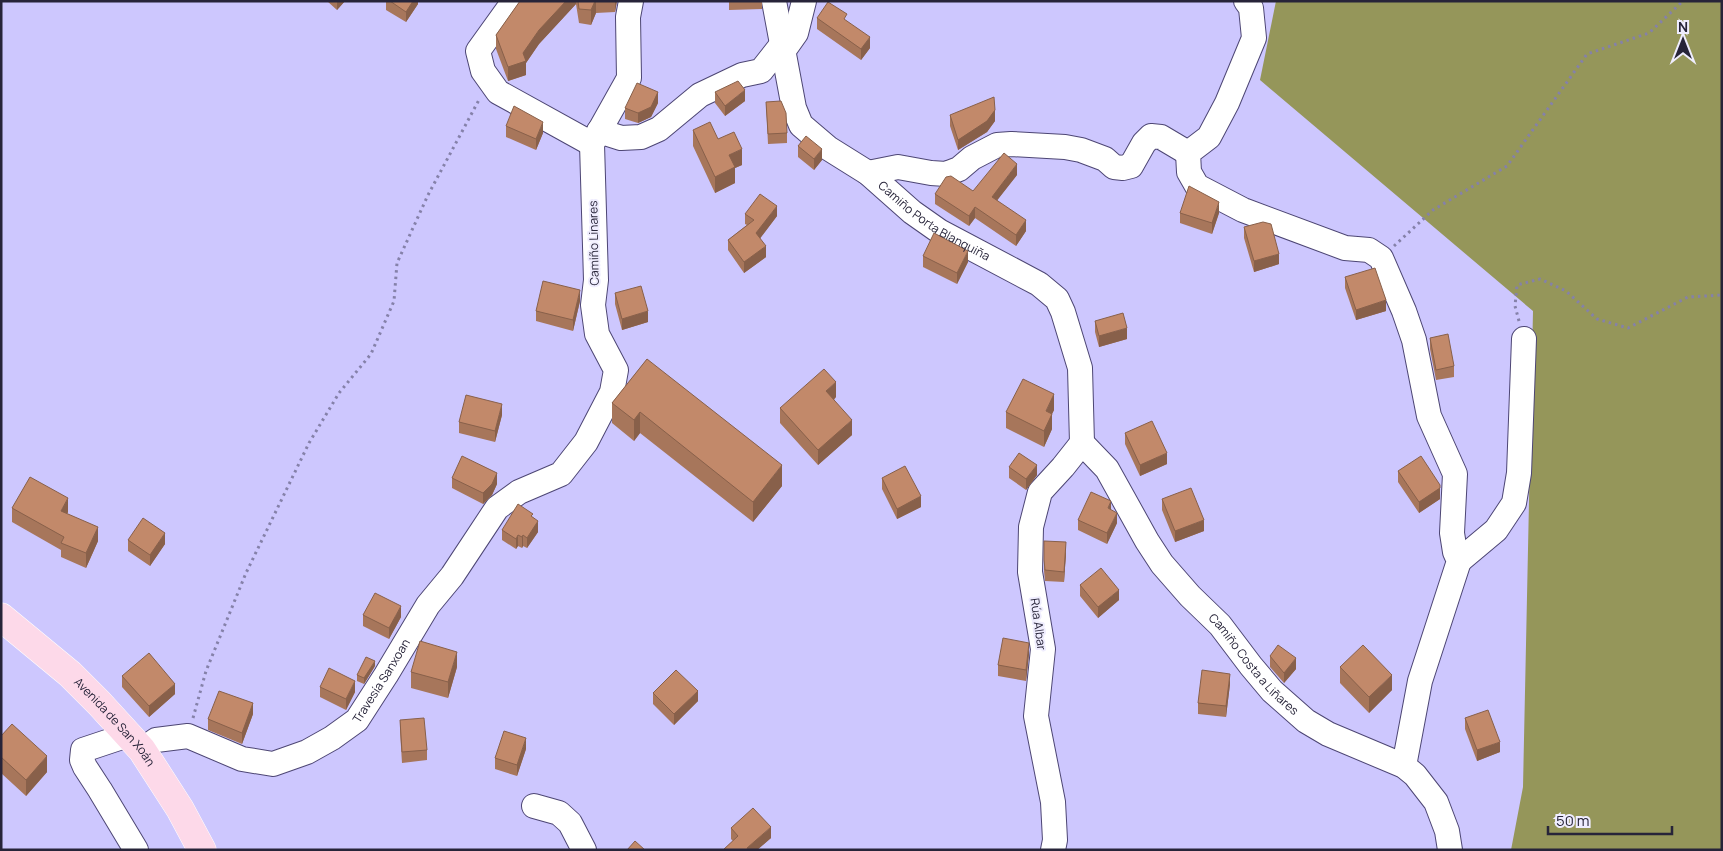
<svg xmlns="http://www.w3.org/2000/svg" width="1723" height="851" font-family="Manrope,sans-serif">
  <rect width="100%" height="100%" fill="#cdc7fe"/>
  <!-- forest -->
  <path fill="#95965a" d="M1276,1H1722V850H1511L1523,787L1533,311L1260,80Z"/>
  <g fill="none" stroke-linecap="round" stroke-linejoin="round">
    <defs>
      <g id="minor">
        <path d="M514,1L478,51L483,71L498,92L592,144"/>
        <path id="s1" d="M774,1L794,108L801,125L828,148L868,173L912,212L939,231L1039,284L1057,299L1063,312L1080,368L1082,443"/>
        <path d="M1246,1L1251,8L1254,38L1227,103L1209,137L1188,153L1189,172L1197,186L1243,210L1345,248L1369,250L1381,258L1404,311L1414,340L1429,416L1455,474L1452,533L1455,552L1459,561L1420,681L1404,766"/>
        <path d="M784,50L796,33L804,1"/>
        <path d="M599,131L621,138L641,137L659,129L700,95L742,75L761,71L783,43"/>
        <path d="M868,173L898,167L931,173L946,174L959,169L972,158L997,145L1011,144L1065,147L1081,150L1105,159L1114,167L1123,168L1131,166L1144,143L1151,136L1161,137L1188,153"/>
        <path id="s2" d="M1082,443L1107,469L1147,541L1162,564L1190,596L1220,625L1251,666L1272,691L1306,721L1328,734L1404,766L1415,775L1436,802L1447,831L1450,850"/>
        <path d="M1459,561L1496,530L1514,503L1519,473L1524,339"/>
        <path d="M128,735L83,750L82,760L85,767L100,790L136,850"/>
        <path id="s3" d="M142,750L156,740L188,736L242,759L273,764L307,752L332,738L357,720L386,675L428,605L452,576L497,508L519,492L561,474L586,442L612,392L616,370L597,334L593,305L596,280L592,144L629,78L628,17L631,1"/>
        <path d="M534,806L559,813L570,823L584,850"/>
        <path d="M1053,850L1055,840L1053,802L1036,716L1043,649L1030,572L1031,527L1040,492L1063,467L1082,443"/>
      </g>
      <g id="major">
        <path id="s4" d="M1,617L70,674L99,703L142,750L180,809L202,850"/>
      </g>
    </defs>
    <!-- minor casing -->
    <use href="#minor" stroke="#4d4674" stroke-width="26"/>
    <!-- major casing -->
    <use href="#major" stroke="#fff" stroke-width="29"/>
    <!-- path -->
    <path stroke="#8581a9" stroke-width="3" stroke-dasharray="2.5 4" stroke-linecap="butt" d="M1394,246L1433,210L1507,166L1587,54L1649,33L1683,1
      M1519,321L1515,306L1517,285L1540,279L1566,291L1597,319L1628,328L1688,297L1722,295
      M193,718L206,671L246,573L309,443L339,393L371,354L394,301L397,263L428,195L480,98"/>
    <!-- minor -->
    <use href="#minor" stroke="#fff" stroke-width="24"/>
    <!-- major -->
    <use href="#major" stroke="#fdd9e9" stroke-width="28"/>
  </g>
  <!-- wall -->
  <path fill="#a7765b" d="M327,1H345L337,10Z
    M386,1H418V4L406,22L386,10Z
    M520,1H617L615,12L596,13L591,25L579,23L576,4L539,44L526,63V75L508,81L496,49V35Z
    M729,1H762V9L729,10Z
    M817,18L847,21L870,48L861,60L817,29Z
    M715,92L745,101L725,116L715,103Z
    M766,102L787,133V143L768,144Z
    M658,103L651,117L638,123L625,119V108Z
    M950,115L995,121L987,132L958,150L950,126Z
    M506,126L543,133L536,150L506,137Z
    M693,130L718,139L742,165L735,168V183L715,193L693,146Z
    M798,146L822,160L814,170L798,157Z
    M1017,175L997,200L1026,231L1016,246L975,218L969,226L935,204V194L973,191Z
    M1180,213H1219L1212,234L1180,223Z
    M745,214L777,216L760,238L766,257L744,273L728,250V240L747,225L745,224Z
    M1244,227L1279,264L1254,272L1244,238Z
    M923,256L968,262L957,284L923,267Z
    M1345,277L1386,311L1356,320L1345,288Z
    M615,293L648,322L622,330L615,304Z
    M580,301L573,331L536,321V311Z
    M1095,321L1127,339L1099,347L1095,332Z
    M1430,338L1454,366V377L1436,380L1430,349Z
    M647,359L782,486L753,522L640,433L634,441L612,423V403Z
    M836,397L834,400L852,435L818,465L780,423V408Z
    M1054,410L1052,414V429L1044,447L1006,428V412Z
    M502,415L495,442L459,433V422Z
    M1125,433L1167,464L1140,476L1125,444Z
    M1009,467L1037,475L1026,490L1009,478Z
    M1398,471L1440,495V499L1419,513L1398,482Z
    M452,478L497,484L492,495L483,504L452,488Z
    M882,478L921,507L897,519L882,489Z
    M1162,499L1204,531L1175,542L1162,510Z
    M12,508L68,512L67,514L98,541L86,568L61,557V550L12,522Z
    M533,517L538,532L527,548L523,546L522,548L518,546L516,549L502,540V530Z
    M1078,520L1117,523L1107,544L1078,530Z
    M128,540L165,544L150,566L128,551Z
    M1044,541L1066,553L1064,582L1045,581L1044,571Z
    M1080,585L1119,600L1098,618L1080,596Z
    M363,615L401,617L389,639L363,626Z
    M1029,654L1026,681L998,676V665Z
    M1270,656L1296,669L1284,683L1270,667Z
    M375,666L364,684L357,681V675Z
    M457,667L448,698L411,688V672Z
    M1340,667L1392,690L1369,713L1340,683Z
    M122,676L175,694L149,717L122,687Z
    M1230,684L1226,717L1198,714V703Z
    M320,687L355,692L346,710L320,697Z
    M653,693L698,701L674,725L653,704Z
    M253,714L242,744L208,730V719Z
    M1465,718L1500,752L1477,761L1465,729Z
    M400,720L427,750V760L402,763L400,731Z
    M1,736L47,772L26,796L1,773Z
    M526,749L517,776L495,769V758Z
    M731,828L771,838L757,850H723L733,841L731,839Z"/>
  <!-- shaded-wall -->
  <path fill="#88604a" d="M337,1H345L337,10Z
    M413,1H418V4L406,22V12Z
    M566,1H576V4L539,44L526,63V75L508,81V67L523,53L539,30Z
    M595,1H596V13L591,25V10Z
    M615,1H617L615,12Z
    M870,37V48L861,60V49Z
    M745,90V101L725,116V106Z
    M658,92V103L651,117L638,123V113Z
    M995,110V121L987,132L958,150V140Z
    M543,122V133L536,150V139Z
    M742,149V165L735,168V183L715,193V177L729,155Z
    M822,149V160L814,170V159Z
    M1017,164V175L992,207V197Z
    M1219,202V213L1212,234V223Z
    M777,206V216L756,244V233Z
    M975,207V218L969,226V216Z
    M1026,220V231L1016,246V235Z
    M766,246V257L744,273V262Z
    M968,251V262L957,284V273Z
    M1279,254V264L1254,272V261Z
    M580,290V301L573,331V320Z
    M1386,300V311L1356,320V310Z
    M648,311V322L622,330V319Z
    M1127,328V339L1099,347V336Z
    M836,382V397L826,406V391Z
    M1054,394V410L1052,414V429L1044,447V431L1046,411Z
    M502,404V415L495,442V431Z
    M640,412V433L634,441V420Z
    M852,420V435L818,465V450Z
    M1167,453V464L1140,476V465Z
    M782,465V486L753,522V502Z
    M1037,465V475L1026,490V479Z
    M497,473V484L492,495L483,504V493Z
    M1440,485V499L1419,513V502Z
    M921,496V507L897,519V509Z
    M68,498V512L61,526V511Z
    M1111,501V512L1108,508Z
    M1117,513V523L1107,544V533Z
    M1204,520V531L1175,542V531Z
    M538,521V532L527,548V538Z
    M98,527V541L86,568V553Z
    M165,533V544L150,566V555Z
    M518,535V546L516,549V539Z
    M523,535V546L522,548V537Z
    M1066,542V553L1064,582V572Z
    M1119,590V600L1098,618V607Z
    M401,606V617L389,639V628Z
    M1029,643V654L1026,681V670Z
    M457,652V667L448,698V682Z
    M1296,658V669L1284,683V673Z
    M375,661V666L364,684V678Z
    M1230,674V684L1226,717V706Z
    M1392,675V690L1369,713V697Z
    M355,681V692L346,710V699Z
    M175,684V694L149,717V706Z
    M698,691V701L674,725V714Z
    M253,703V714L242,744V733Z
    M526,738V749L517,776V765Z
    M1500,742V752L1477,761V750Z
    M47,756V772L26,796V780Z
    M771,827V838L757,850H747V848Z"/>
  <!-- building -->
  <path fill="#c2896a" stroke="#88604a" d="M390,1H413L406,12Z
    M520,1H566L539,30L523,53L526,61L508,67L496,35Z
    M578,1H595L591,10L579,9Z
    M828,2L847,14L844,19L870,37L861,49L817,18Z
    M738,81L745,90L725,106L715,92Z
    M637,83L658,92L651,107L638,113L625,108Z
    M994,97L995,110L987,121L958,140L950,115Z
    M781,101L786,113L787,133L768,134L766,102Z
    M514,106L543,122L536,139L506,126Z
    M710,122L718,139L734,132L742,149L729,155L735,167L715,177L693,130Z
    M806,136L822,149L814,159L798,146Z
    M1004,153L1017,164L992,197L1026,220L1016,235L975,207L969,216L935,194L946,177L951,176L973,191Z
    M1189,186L1219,202L1212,223L1180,213Z
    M760,194L777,206L756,233L766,246L744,262L728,240L754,220L745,214Z
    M1263,222L1271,224L1279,254L1254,261L1244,227Z
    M934,233L968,251L957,273L923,256Z
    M1375,268L1386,300L1356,310L1345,277Z
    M543,281L580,290L573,320L536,311Z
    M641,286L648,311L622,319L615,293Z
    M1123,313L1127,328L1099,336L1095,321Z
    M1448,334L1454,366L1436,370L1430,338Z
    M647,359L782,465L753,502L640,412L634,420L612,403Z
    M824,369L836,382L826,391L852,420L818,450L780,408Z
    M1023,379L1054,394L1046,411L1052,414L1044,431L1006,412Z
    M466,395L502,404L495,431L459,422Z
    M1152,421L1167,453L1140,465L1125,433Z
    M1019,453L1037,465L1026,479L1009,467Z
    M462,456L497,473L492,484L483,493L452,478Z
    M1421,456L1440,485V488L1419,502L1398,471Z
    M905,466L921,496L897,509L882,478Z
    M30,477L68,498L61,511L98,527L86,553L61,543L64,537L12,508Z
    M1191,488L1204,520L1175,531L1162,499Z
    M1091,492L1111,501L1108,508L1117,513L1107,533L1078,520Z
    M518,504L533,514L531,516L538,521L527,538L523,535L522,537L518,535L516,539L502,530Z
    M143,518L165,533L150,555L128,540Z
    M1044,541L1066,542L1064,572L1045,570L1044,560Z
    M1101,568L1119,590L1098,607L1080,585Z
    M375,593L401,606L389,628L363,615Z
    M1003,638L1029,643L1026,670L998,665Z
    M420,641L457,652L448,682L411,672Z
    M1278,645L1296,658L1284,673L1270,656Z
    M1363,645L1392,675L1369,697L1340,667Z
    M149,653L175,684L149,706L122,676Z
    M366,657L375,661L364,678L357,675Z
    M329,668L355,681L346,699L320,687Z
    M676,670L698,691L674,714L653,693Z
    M1202,670L1230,674L1226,706L1198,703Z
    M219,691L253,703L242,733L208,719Z
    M1488,710L1500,742L1477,750L1465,718Z
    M424,718L427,750L402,752L400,720Z
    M12,724L47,756L26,780L1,757V736Z
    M504,731L526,738L517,765L495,758Z
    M753,808L771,827L747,848L748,850H723L738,836L731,828Z
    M635,841L645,850H627Z"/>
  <g text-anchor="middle" stroke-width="4" stroke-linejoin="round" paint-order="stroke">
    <!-- street labels -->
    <g font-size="12" fill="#272439" stroke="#efedfe">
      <text dy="4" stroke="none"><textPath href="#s1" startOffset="292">Camiño Porta Blanquiña</textPath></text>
      <text transform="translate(594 243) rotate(-91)" y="4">Camiño Linares</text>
      <text transform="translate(1038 624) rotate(82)" y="4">Rúa Albar</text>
      <text dy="4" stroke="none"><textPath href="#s2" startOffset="282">Camiño Costa a Liñares</textPath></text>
      <text dy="4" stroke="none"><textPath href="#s3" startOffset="281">Travesía Sanxoan</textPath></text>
      <text dy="4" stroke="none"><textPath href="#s4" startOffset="155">Avenida de San Xoán</textPath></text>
    </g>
  </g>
  <!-- border -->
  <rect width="1723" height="851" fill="none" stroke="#272439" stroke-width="5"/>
  <!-- north arrow -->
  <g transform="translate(1683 40)" stroke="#efedfe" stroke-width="4" paint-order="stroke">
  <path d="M0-4L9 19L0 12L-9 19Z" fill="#272439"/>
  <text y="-8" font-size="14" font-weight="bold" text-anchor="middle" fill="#272439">N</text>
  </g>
  <!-- scale -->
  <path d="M1548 826v8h124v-8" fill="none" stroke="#272439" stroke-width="2.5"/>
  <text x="1556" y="826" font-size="15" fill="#272439" stroke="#efedfe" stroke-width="4" paint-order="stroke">50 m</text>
</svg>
